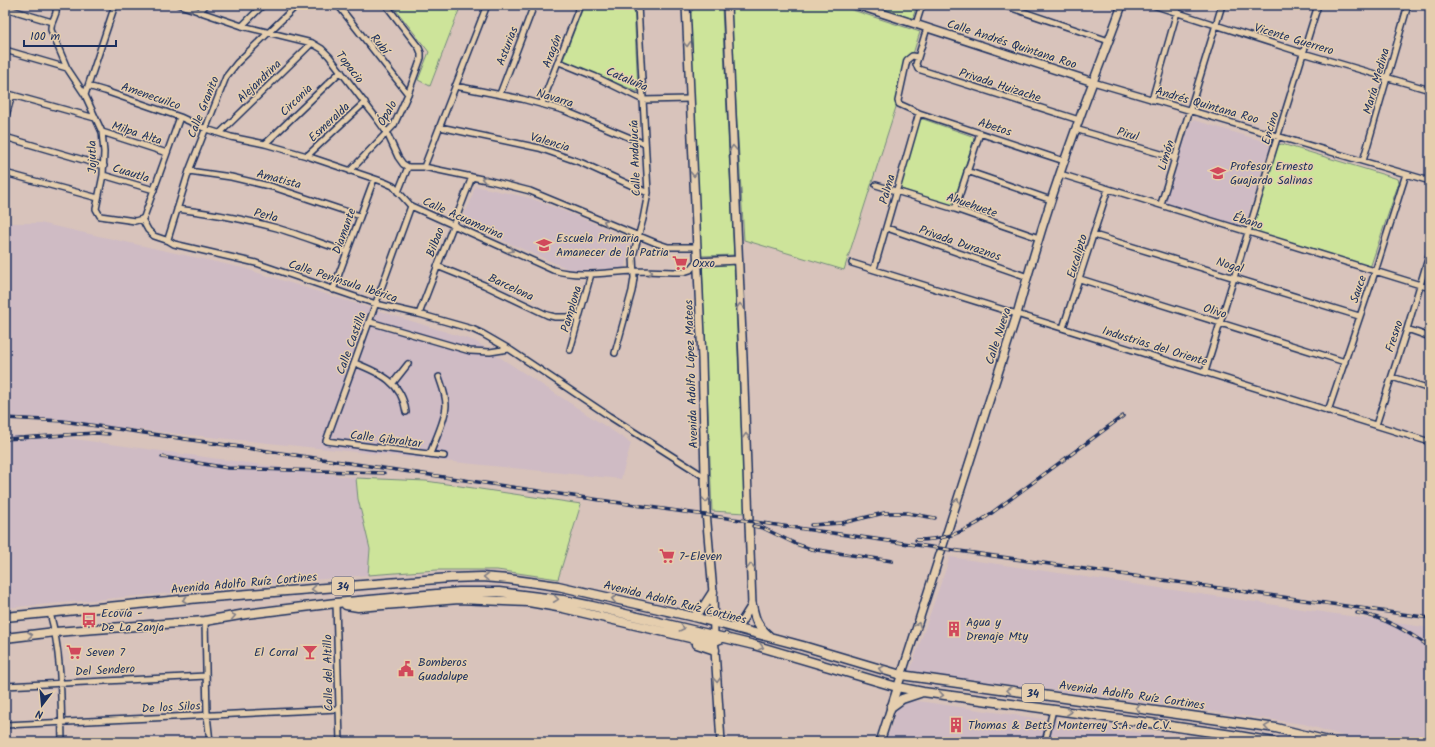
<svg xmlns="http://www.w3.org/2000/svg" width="1435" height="747" font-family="Kalam,sans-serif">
  <rect width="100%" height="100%" fill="#d8c3bb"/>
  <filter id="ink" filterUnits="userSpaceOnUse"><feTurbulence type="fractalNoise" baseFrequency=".025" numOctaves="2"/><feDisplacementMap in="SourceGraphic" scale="8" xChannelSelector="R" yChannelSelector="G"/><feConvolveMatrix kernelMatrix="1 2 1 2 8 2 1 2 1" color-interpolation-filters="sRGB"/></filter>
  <g filter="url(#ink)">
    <!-- built -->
    <path fill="#cfbbc4" d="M1194,120L1269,143L1270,145L1245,224L1241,226L1167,203L1166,201L1191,122Z
      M475,186L530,198L589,221L631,241L624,268L571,270L460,222L470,203Z
      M5,223H40L243,268L475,341L631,443L621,479L5,416Z
      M5,435L67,438L356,478L358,499L370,549L368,575L5,608Z
      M950,557L1430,628V742H1362L1304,724L910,671Z
      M918,701L1202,742H886L896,710L902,702Z"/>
    <!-- green -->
    <path fill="#cde49a" stroke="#748a7c" d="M392,5H461L430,86L418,80L429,52Z
      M584,5H634L638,92L563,60Z
      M696,5H720L722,9L734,255L701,256L690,14Z
      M730,5H837L920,32L844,270L744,240Z
      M885,5H917L912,20L884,11Z
      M923,119L972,136L974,139L953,204L950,206L901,189L900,186L920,120Z
      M1282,144L1398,179L1399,182L1370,268L1254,232L1252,230L1278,145Z
      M702,264H734L745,513L712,511Z
      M356,478L426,481L581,504L558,579L497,570H437L368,575L370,549L358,499Z"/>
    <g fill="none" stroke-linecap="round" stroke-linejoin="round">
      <defs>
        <path id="street" d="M56,5C59,15 50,20 51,30L67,68L85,95L102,132L104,152L103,175L96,209L100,216L135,221L142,219L144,217L180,117
          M180,5L242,26L312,43L322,49L329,56L377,119L387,133L398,157L403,164L408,167
          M338,5L408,94
          M1003,5L1109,41
          M1153,5L1303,53L1430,90
          M5,8L52,22
          M878,11L880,5
          M199,12L206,5
          M916,24L922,5
          M242,26L263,5
          M927,28L916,64L918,69L1079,120
          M5,50L67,68
          M918,57L912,56L907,60L898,101L899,104L919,113L1064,161
          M559,62L596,77L643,100L690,99
          M1093,82L1430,181
          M88,86L105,91L180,117L206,129L231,137L265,144L307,156L384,182L393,186L411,206L553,270C580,278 607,272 634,271C650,271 667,272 684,272L690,270L697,262
          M455,86L522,99L563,110L645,144
          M5,93L95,118
          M500,94L534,5
          M85,95L115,5
          M1152,100L1177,12
          M542,103L580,5
          M5,119L12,95
          M440,127L539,148L582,163L648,193
          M1075,129L1175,158
          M102,132L167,153
          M220,133L312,43
          M5,137L104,166
          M265,144L341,71
          M307,156L365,102
          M1363,161L1408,5
          M408,167H424L491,181L530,191L656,243L668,247H697
          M424,167L487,5
          M189,171L231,177L273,187L360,216
          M350,171L394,125L408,94L421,58V53L419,48L386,5
          M967,171L1051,200
          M5,173L98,198
          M1060,174L1430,288
          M103,175L154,190
          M876,185L955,209L1039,238
          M398,192L408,167
          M1161,204L1222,5
          M411,206L326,441L444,456
          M177,209C211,213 244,219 277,228C300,235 323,244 347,252
          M955,209L980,133
          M142,219L148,230L154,236L169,241L174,244L256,263L376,304L419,314L472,329L483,334L509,349L609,416L705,477
          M887,228L1028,277
          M1094,235L1359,316
          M169,241L168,239L189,171L226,77L237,63L297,5
          M852,263L1430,442
          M437,266L484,285L547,315L555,317H579
          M874,269L919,113
          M1080,279L1345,362
          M333,290L374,179
          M419,314L472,177
          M370,322L470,351L490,352L509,349
          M1063,328L1108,189
          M1407,329L1430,337
          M570,350L591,274
          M615,353L632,291L634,278L633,256L643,219L648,193L638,5
          M355,363C380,373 402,382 406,412
          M1205,372L1318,5
          M1392,377L1430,389
          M393,383L408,364
          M1328,411L1375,272L1406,174
          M1376,425L1407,329L1430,252
          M430,454C435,440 446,419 446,405C446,395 442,386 439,377
          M336,603L340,742
          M50,613C62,655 61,699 62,742
          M205,621L207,715L210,742
          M5,686L206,676
          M5,725L338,709
          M1045,742L1053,710"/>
        <path id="secondary" d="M686,5L702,359L706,512L713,592L714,635L721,742
          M727,5L743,358L752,605L737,629
          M857,5L1093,82
          M697,262L738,260
          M880,742L1017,314C1034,252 1053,191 1075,131C1090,88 1107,47 1122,5"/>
        <path id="primary" d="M346,605L358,607L459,599L529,602L563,608L703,641H715L725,637
          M752,605C755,620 757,626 769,636
          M5,617L200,598L450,578L482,577L508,579L558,586L694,617L803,646L901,675L1276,728L1332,742
          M694,617L704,606L713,592
          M5,638L55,632L205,621L246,614L336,603L459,592H499L563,600L592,606L754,645L897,687L923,692L1143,722L1239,736L1274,742
          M697,644L715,650
          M891,707L902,699L920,693"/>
      </defs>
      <!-- street casing -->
      <use href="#street" stroke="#1b2f5e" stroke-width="8"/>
      <!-- secondary casing -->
      <use href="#secondary" stroke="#1b2f5e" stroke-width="10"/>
      <!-- primary casing -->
      <use href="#primary" stroke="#1b2f5e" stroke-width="11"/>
      <!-- street -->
      <use href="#street" stroke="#e5ceae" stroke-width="5"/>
      <!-- secondary -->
      <use href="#secondary" stroke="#e5ceae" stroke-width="7"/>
      <!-- primary -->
      <use href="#primary" stroke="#e5ceae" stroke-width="8"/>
      <defs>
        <path id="rail" d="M5,418L63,421L607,501L1430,618
          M5,439L95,433L109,434
          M162,457L228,468L384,473
          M811,525L842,523L884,513H907L935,518
          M753,526L763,528L796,544L811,549L892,561
          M916,540C940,540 957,535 978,523L1123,416
          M1357,613C1385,617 1408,632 1430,647"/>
      </defs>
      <!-- rail casing -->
      <use href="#rail" stroke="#1b2f5e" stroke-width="3.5"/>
      <!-- rail -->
      <use href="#rail" stroke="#e5ceae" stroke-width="2" stroke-dasharray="6" stroke-linecap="butt"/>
    </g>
    <!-- one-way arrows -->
    <defs><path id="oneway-chevron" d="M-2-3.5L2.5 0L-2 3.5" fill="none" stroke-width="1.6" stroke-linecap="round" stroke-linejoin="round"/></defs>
    <g stroke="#807e86">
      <use href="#oneway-chevron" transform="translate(687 44) rotate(87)"/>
      <use href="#oneway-chevron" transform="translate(733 148) rotate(-93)"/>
      <use href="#oneway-chevron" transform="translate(694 174) rotate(88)"/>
      <use href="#oneway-chevron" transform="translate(484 179) rotate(-170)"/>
      <use href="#oneway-chevron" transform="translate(606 222) rotate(-157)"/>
      <use href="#oneway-chevron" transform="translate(511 250) rotate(25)"/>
      <use href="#oneway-chevron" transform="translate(650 272) rotate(1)"/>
      <use href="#oneway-chevron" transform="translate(740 306) rotate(-93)"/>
      <use href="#oneway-chevron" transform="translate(746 436) rotate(-92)"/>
      <use href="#oneway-chevron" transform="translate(706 500) rotate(90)"/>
      <use href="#oneway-chevron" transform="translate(957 501) rotate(-73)"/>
      <use href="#oneway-chevron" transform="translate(751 566) rotate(-92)"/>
      <use href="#oneway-chevron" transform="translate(486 577) rotate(-178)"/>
      <use href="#oneway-chevron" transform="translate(314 589) rotate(175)"/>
      <use href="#oneway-chevron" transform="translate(556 599) rotate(8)"/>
      <use href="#oneway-chevron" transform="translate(614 599) rotate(-168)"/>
      <use href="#oneway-chevron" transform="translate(185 600) rotate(174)"/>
      <use href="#oneway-chevron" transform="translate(233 616) rotate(-10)"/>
      <use href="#oneway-chevron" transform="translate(918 625) rotate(-72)"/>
      <use href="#oneway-chevron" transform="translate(682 628) rotate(13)"/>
      <use href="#oneway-chevron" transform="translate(30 635) rotate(-6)"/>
      <use href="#oneway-chevron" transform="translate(761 647) rotate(15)"/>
      <use href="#oneway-chevron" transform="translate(881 669) rotate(-164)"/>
      <use href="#oneway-chevron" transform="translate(717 680) rotate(87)"/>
      <use href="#oneway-chevron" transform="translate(1009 690) rotate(-172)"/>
      <use href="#oneway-chevron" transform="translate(941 695) rotate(8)"/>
      <use href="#oneway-chevron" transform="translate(1138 708) rotate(-172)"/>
      <use href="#oneway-chevron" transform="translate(1069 712) rotate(7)"/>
      <use href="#oneway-chevron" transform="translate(1267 727) rotate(-172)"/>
    </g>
  </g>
  <!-- icons -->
  <defs>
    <symbol id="school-bare" viewBox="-9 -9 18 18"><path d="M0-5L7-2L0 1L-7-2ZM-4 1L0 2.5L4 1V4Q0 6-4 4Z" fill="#d1495b" stroke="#e5ceae" stroke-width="2.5" paint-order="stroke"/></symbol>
    <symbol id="supermarket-bare" viewBox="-9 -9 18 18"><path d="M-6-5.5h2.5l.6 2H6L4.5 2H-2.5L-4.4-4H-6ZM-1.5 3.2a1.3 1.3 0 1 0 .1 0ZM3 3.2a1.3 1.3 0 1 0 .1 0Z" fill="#d1495b" stroke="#e5ceae" stroke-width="2.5" paint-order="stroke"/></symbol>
    <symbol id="bus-bare" viewBox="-9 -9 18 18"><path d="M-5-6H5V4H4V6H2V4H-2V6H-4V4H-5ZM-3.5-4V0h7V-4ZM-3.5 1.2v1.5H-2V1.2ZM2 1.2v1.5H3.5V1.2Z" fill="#d1495b" stroke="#e5ceae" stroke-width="2.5" paint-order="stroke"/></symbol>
    <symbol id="building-bare" viewBox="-9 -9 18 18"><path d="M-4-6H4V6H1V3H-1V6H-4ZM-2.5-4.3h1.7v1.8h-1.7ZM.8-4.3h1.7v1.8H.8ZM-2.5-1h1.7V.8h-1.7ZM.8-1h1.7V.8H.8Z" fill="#d1495b" stroke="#e5ceae" stroke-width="2.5" paint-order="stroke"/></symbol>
    <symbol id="bar-bare" viewBox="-9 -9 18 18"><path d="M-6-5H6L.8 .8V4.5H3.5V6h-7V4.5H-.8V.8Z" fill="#d1495b" stroke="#e5ceae" stroke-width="2.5" paint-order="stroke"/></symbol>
    <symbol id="civic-bare" viewBox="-9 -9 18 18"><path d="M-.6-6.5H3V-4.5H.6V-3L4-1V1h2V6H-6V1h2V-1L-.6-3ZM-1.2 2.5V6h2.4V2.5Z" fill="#d1495b" stroke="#e5ceae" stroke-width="2.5" paint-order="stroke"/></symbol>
  </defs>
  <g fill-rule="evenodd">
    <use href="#school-bare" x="1207" y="162" width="22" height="22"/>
    <use href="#school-bare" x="533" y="234" width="22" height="22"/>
    <use href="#supermarket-bare" x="669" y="252" width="22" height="22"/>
    <use href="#supermarket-bare" x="656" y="545" width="22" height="22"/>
    <use href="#bus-bare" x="78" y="609" width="22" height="22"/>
    <use href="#building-bare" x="943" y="618" width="22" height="22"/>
    <use href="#supermarket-bare" x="63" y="641" width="22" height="22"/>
    <use href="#bar-bare" x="299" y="641" width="22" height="22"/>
    <use href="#civic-bare" x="395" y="658" width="22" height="22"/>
    <use href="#building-bare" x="945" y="714" width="22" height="22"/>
  </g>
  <g text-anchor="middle" stroke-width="3" stroke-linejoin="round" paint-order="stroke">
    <!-- shield labels -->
    <g fill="#e5ceae" stroke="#585f76" stroke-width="1">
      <rect x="332" y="577" width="22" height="18" rx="3"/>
      <rect x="1022" y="684" width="22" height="18" rx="3"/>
    </g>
    <g font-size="11" font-weight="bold" fill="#1b2f5e">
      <text x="343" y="590">34</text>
      <text x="1033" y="697">34</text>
    </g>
    <!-- street labels -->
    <g font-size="12" fill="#1b2f5e" stroke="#e5ceae">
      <text transform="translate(1294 39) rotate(17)" y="4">Vicente Guerrero</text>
      <text transform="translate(380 44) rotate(51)" y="4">Rubí</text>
      <text transform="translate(1012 44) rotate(18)" y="4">Calle Andrés Quintana Roo</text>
      <text transform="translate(507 46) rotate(-69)" y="4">Asturias</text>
      <text transform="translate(552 51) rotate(-69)" y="4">Aragón</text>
      <text transform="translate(350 67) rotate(52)" y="4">Topacio</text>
      <text transform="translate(627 79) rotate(23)" y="4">Cataluña</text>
      <text transform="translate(259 81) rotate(-44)" y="4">Alejandrina</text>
      <text transform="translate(1376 81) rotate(-74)" y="4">María Medina</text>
      <text transform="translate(1000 85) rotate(18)" y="4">Privada Huizache</text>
      <text transform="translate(151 96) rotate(19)" y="4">Amenecuilco</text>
      <text transform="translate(555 98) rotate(17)" y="4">Navarra</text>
      <text transform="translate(296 100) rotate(-44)" y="4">Circonia</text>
      <text transform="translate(1207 105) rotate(16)" y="4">Andrés Quintana Roo</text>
      <text transform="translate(203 107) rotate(-68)" y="4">Calle Granito</text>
      <text transform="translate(387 113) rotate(-60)" y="4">Ópalo</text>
      <text transform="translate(329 122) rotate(-43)" y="4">Esmeralda</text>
      <text transform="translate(995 127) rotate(18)" y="4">Abetos</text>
      <text transform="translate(1270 128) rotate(-73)" y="4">Encino</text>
      <text transform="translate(137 133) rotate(18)" y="4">Milpa Alta</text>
      <text transform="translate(1128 134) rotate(16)" y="4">Pirul</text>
      <text transform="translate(550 142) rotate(17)" y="4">Valencia</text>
      <text transform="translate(1166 155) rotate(-73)" y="4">Limón</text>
      <text transform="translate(92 157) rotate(-91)" y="4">Jojutla</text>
      <text transform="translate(635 158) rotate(-92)" y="4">Calle Andalucía</text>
      <text transform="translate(131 173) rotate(17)" y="4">Cuautla</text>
      <text transform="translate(279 179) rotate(15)" y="4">Amatista</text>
      <text transform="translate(887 189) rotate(-74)" y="4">Palma</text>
      <text transform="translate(972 205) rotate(19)" y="4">Ahuehuete</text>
      <text transform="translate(266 215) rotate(14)" y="4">Perla</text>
      <text transform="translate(463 218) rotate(24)" y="4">Calle Acuamarina</text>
      <text transform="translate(1248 221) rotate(17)" y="4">Ébano</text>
      <text transform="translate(344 231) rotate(-70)" y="4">Diamante</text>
      <text transform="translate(435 242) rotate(-69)" y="4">Bilbao</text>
      <text transform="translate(960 243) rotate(19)" y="4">Privada Duraznos</text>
      <text transform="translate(1077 256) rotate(-73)" y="4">Eucalipto</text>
      <text transform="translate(1230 265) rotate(17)" y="4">Nogal</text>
      <text transform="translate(343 281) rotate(18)" y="4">Calle Península Ibérica</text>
      <text transform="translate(511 287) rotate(25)" y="4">Barcelona</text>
      <text transform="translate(1358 289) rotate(-71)" y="4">Sauce</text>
      <text transform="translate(571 309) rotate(-74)" y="4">Pamplona</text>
      <text transform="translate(1215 311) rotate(17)" y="4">Olivo</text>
      <text transform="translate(998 336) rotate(-72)" y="4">Calle Nueva</text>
      <text transform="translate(1394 336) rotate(-72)" y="4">Fresno</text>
      <text transform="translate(351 343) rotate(-70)" y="4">Calle Castilla</text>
      <text transform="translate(1155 346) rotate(17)" y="4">Industrias del Oriente</text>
      <text transform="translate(691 374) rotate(-92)" y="4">Avenida Adolfo López Mateos</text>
      <text transform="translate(386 439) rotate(7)" y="4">Calle Gibraltar</text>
      <text transform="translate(244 583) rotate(-5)" y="4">Avenida Adolfo Ruíz Cortines</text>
      <text transform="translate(675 602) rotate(14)" y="4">Avenida Adolfo Ruíz Cortines</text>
      <text transform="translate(105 670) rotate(-3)" y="4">Del Sendero</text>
      <text transform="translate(328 673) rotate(-91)" y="4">Calle del Altillo</text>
      <text transform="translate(1132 695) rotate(8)" y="4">Avenida Adolfo Ruíz Cortines</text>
      <text transform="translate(171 707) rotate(-3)" y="4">De los Silos</text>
    </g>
    <!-- poi labels -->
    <g font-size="12" fill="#1b2f5e" stroke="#e5ceae" text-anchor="start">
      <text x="1230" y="170">Profesor Ernesto<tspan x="1230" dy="14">Guajardo Salinas</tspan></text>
      <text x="556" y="242">Escuela Primaria<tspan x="556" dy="14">Amanecer de la Patria</tspan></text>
      <text x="692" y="267">Oxxo</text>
      <text x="679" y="560">7-Eleven</text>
      <text x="101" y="617">Ecovía -<tspan x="101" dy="14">De La Zanja</tspan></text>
      <text x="966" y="626">Agua y<tspan x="966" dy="14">Drenaje Mty</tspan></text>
      <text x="86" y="656">Seven 7</text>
      <text x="298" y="656" text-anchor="end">El Corral</text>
      <text x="418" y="666">Bomberos<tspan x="418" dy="14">Guadalupe</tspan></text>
      <text x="968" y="729">Thomas &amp; Betts Monterrey S.A. de C.V.</text>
    </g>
  </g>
  <!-- margin -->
  <rect width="1435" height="747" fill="none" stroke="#e5ceae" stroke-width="20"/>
  <rect x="10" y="10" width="1415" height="727" fill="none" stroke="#1b2f5e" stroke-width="1.5" filter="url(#ink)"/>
  <!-- north arrow -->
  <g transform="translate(42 705) rotate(196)" stroke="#e5ceae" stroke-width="3" paint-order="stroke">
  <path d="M0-3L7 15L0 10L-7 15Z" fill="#1b2f5e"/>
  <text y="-6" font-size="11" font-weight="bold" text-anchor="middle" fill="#1b2f5e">N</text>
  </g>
  <!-- scale -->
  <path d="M24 40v6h92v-6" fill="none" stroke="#1b2f5e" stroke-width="2"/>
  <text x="30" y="40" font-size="12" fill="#1b2f5e" stroke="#e5ceae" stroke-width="3" paint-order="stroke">100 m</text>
</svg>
